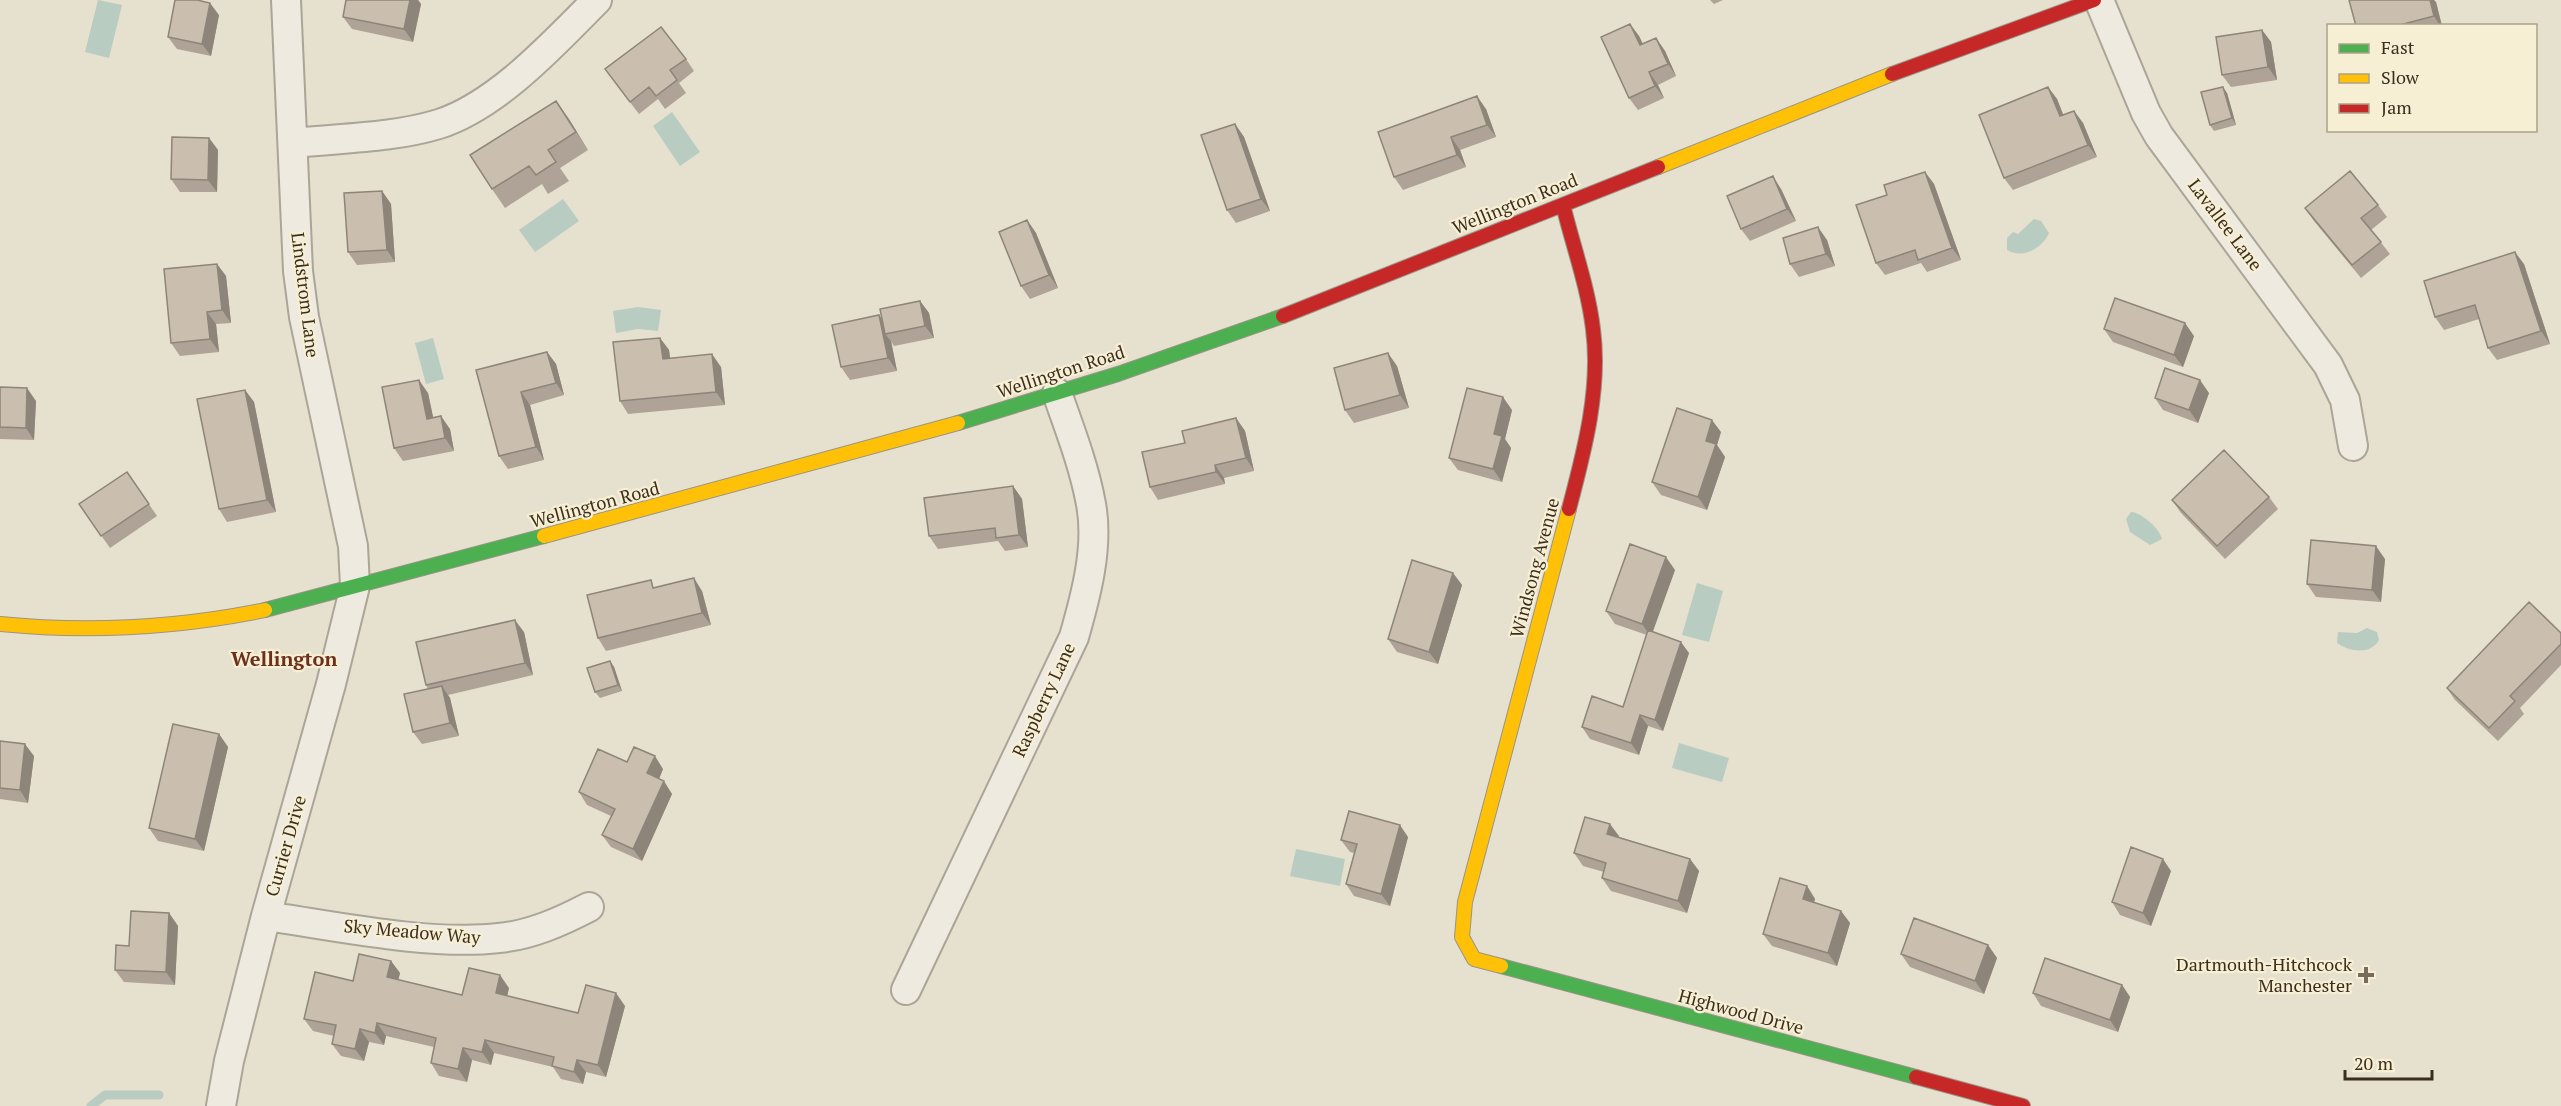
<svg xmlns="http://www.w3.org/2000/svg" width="2561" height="1106" font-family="'PT Serif',serif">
  <rect width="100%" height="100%" fill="#e6e0ce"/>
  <!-- water -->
  <path fill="#b9ccc1" d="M98,0L122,5L109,58L85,52Z
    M672,112L700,152L680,166L653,126Z
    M563,199L579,221L535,252L519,230Z
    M2034,219L2041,221L2049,233C2042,249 2022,259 2007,250V238L2013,232L2018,234Z
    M638,307L661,310L658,331L638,329L616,333L613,311Z
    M433,338L444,379L426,384L415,343Z
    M2131,512C2141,512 2160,529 2162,539L2150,545L2130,532L2126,519Z
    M1697,583L1723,591L1709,642L1682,635Z
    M2367,628L2377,632L2379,640C2371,655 2349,652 2337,643L2338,632L2357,633Z
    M1679,743L1729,758L1722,782L1672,768Z
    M1296,849L1345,859L1340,886L1290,876Z"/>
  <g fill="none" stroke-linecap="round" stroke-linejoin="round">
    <!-- stream -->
    <path stroke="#b9ccc1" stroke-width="9" d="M91,1106L105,1095H159"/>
    <defs>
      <path id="street" d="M2099,0L2146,113L2159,136L2328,365L2345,400L2353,446
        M294,143C342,138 393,138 439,124C498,105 554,43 597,0
        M266,916C335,926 430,946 499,938C531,935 560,922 589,907
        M906,990L1074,637C1086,595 1099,547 1091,504C1084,466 1070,430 1057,393
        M221,1106L229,1061L266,916L331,684L355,586L353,546L304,317L298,271L286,0"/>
      <path id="fast" d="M958,423L1118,374L1283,316
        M265,610L544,536
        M1501,966L1916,1077"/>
      <path id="slow" d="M1658,167L1892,74
        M544,536L958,423
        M0,624C91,633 176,628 265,610
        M1501,966L1474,959L1462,937L1465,902L1569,509"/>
      <path id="jam" d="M1892,74L2094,0
        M1563,205C1573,246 1588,287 1593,329C1601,389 1584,452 1569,509
        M1283,316L1658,167
        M1916,1077L2023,1106"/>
    </defs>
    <!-- street casing -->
    <use href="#street" stroke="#aba597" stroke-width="32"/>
    <!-- fast casing -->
    <use href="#fast" stroke="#9b9487" stroke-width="16"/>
    <!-- slow casing -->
    <use href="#slow" stroke="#9b9487" stroke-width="16"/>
    <!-- jam casing -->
    <use href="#jam" stroke="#9b9487" stroke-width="16"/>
    <!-- street -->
    <use href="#street" stroke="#eeeae0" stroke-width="28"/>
    <!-- fast -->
    <use href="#fast" stroke="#4caf50" stroke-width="14"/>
    <!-- slow -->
    <use href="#slow" stroke="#ffc107" stroke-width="14"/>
    <!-- jam -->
    <use href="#jam" stroke="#c62828" stroke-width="14"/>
  </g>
  <!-- wall -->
  <path fill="#aea396" d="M346,0H418L421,4L413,42L352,29L343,17Z
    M1710,0H1723L1714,4Z
    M2436,2L2442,26H2356Z
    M219,15L211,56L177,49L168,37Z
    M1630,24L1639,36L1643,44L1656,38L1665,51L1676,76L1658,85L1664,98L1638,110L1629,98Z
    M2262,30L2271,42L2277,80L2231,87L2222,75Z
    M686,59L694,71L679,83L686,93L665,109L658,99L639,114L605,69Z
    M2048,87L2057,99L2063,115L2074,111L2083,123L2097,157L2013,190L2004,178Z
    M2227,93L2236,125L2214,131L2210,125Z
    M556,101L588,150L560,168L569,181L548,194L542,184L505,208L492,189Z
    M1486,109L1496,137L1460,150L1466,167L1403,190L1394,177Z
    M1235,124L1244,137L1270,211L1236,223L1227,210Z
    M209,138L218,150L217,192H180L171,179Z
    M1925,172L1934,184L1961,260L1927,272L1921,263L1885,275L1876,263L1887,195Z
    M1781,189L1796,221L1750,241L1741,229Z
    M382,191L391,204L395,262L357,265L348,252Z
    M2378,205L2387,217L2371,230L2390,254L2361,278L2314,221L2305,208Z
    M1027,220L1036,233L1058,288L1030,299L1021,286Z
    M1827,240L1835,266L1799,277L1790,264Z
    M217,264L226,276L231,323L216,324L219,352L180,356L171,343Z
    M2524,264L2550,344L2497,360L2488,348L2479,319L2444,330L2435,317Z
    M920,301L929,313L934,338L894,346L891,341L897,371L850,380L841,367L879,315L883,321Z
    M2104,329L2194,336L2183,367L2113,342Z
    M660,338L669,350L670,359L721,367L725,405L628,414L620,401Z
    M547,352L556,364L564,395L530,405L544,460L508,469L499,456L476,370Z
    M1397,366L1409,408L1354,423L1345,410Z
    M0,387L36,401L34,440L0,439Z
    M245,390L254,402L276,512L227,522L219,509Z
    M428,393L433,417L450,429L454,451L403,461L394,448Z
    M2209,393L2198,423L2163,410L2155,398Z
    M1512,410L1505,439L1511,448L1502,482L1458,470L1449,458Z
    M1236,418L1245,431L1254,471L1224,478L1225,484L1158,500L1150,487Z
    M1721,432L1717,445L1725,457L1707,510L1661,495L1652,482Z
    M127,472L157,516L110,548L79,504Z
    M1013,486L1022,499L1028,547L1005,551L998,541L938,549L929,536Z
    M2269,497L2278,509L2225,559L2181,513L2172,500Z
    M2385,559L2381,602L2316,597L2307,584Z
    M1675,570L1652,632L1689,653L1663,731L1648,726L1639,755L1590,739L1582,727L1623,707L1647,635L1615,624L1606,611Z
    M1453,573L1462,585L1438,664L1397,652L1388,639Z
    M656,587L702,591L711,625L606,651L598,638Z
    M524,632L533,675L448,695L450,698L459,736L422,744L413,732L428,689L426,685Z
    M2561,633V665L2520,708L2524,714L2498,741L2455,700L2447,688Z
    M610,661L614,667L622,691L600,698L595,692Z
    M219,734L228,747L204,851L158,841L149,828Z
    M0,741L34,756L28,803L0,799Z
    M627,762L663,769L659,779L672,794L642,861L611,847L602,835L611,816L587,805L579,792Z
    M1619,836V837L1690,859L1699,871L1687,913L1611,891L1602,878L1604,872L1583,866L1574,853Z
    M1408,837L1390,906L1354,896L1346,884L1354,853L1350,852L1341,840Z
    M2171,871L2151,926L2120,915L2112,902Z
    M1807,886L1815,899L1814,903L1841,911L1850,923L1837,966L1772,946L1763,934Z
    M169,913L178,926L175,985L124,982L115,970L129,946Z
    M1988,945L1997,958L1984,994L1910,967L1901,954Z
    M391,961L400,973L398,980L462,995L509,988L507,996L578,1013L625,1006L606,1077L586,1072L583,1084L561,1079L553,1067L494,1053L491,1065L472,1060L467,1082L439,1076L431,1063L434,1047L386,1036L384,1045L369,1042L364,1061L341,1056L332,1044L334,1036L313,1031L304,1019L353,981Z
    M2122,985L2130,997L2118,1032L2041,1006L2033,993Z"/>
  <!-- shaded-wall -->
  <path fill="#8d857a" d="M410,0H418L421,4L413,42L404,29Z
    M2430,0H2434L2436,2L2442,26H2440L2434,16Z
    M210,3L219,15L211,56L202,44Z
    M1630,24L1639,36L1649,58L1640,45Z
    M2262,30L2271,42L2277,80L2268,67Z
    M1656,38L1665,51L1676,76L1668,64Z
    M1649,72L1658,85L1664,98L1655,86Z
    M2048,87L2057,99L2069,129L2060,116Z
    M2223,87L2227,93L2236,125L2232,118Z
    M1477,96L1486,109L1496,137L1487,125Z
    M556,101L569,119L588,150L576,132Z
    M2074,111L2083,123L2097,157L2088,145Z
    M1235,124L1244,137L1270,211L1261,199Z
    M1451,137L1460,150L1466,167L1457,155Z
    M209,138L218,150L217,192L208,180Z
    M1925,172L1934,184L1961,260L1952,248Z
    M1773,176L1781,189L1796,221L1787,209Z
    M382,191L391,204L395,262L387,250Z
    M1027,220L1036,233L1058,288L1049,275Z
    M1818,227L1827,240L1835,266L1826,254Z
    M2515,252L2524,264L2550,344L2541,331Z
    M217,264L226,276L231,323L222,310Z
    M920,301L929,313L934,338L925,326Z
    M207,312L216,324L219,352L210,339Z
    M879,315L888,328L885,334L891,341L897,371L888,358Z
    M2185,323L2194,336L2183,367L2174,355Z
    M660,338L669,350L672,372L663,359Z
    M547,352L556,364L564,395L556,383Z
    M1388,353L1397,366L1409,408L1400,395Z
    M712,354L721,367L725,405L716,392Z
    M419,380L428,393L436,431L427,419Z
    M2200,380L2209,393L2198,423L2189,410Z
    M27,388L36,401L34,440L26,428Z
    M245,390L254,402L276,512L267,500Z
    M521,392L530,405L544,460L536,447Z
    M1503,397L1512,410L1505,439L1511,448L1502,482L1493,469L1494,434Z
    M441,416L450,429L454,451L445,438Z
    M1236,418L1245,431L1254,471L1246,458Z
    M1712,420L1721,432L1717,445L1725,457L1707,510L1698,497L1706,441Z
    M1215,465L1224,478L1225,484L1216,472Z
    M1013,486L1022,499L1028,547L1019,535Z
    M2376,546L2385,559L2381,602L2372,590Z
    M1666,557L1675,570L1651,637L1642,624Z
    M1453,573L1462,585L1438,664L1429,652Z
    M694,578L702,591L711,625L702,613Z
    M515,620L524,632L533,675L525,663Z
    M1681,642L1689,653L1663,731L1655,720Z
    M610,661L614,667L622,691L618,685Z
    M442,686L450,698L459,736L450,723Z
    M1640,715L1648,726L1639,755L1631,743Z
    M219,734L228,747L204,851L195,839Z
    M25,744L34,756L28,803L20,790Z
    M655,756L663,769L656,786L647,773Z
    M664,781L672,794L642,861L633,849Z
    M1610,824L1619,836L1616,847L1607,834Z
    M1400,825L1408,837L1390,906L1381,894Z
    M1690,859L1699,871L1687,913L1678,901Z
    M2163,859L2171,871L2151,926L2143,913Z
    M1807,886L1815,899L1811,912L1803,899Z
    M1841,911L1850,923L1837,966L1828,953Z
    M169,913L178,926L175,985L166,972Z
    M1988,945L1997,958L1984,994L1975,981Z
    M391,961L400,973L396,990L387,977Z
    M500,975L509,988L505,1005L496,993Z
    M2122,985L2130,997L2118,1032L2110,1020Z
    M616,993L625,1006L606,1077L598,1065Z
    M377,1023L386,1036L384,1045L375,1033Z
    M360,1029L369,1042L364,1061L355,1049Z
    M485,1040L494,1053L491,1065L482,1052Z
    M463,1048L472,1060L467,1082L458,1069Z
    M577,1060L586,1072L583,1084L574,1072Z"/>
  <!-- building -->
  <path fill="#cabeaf" stroke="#8d857a" stroke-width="1.5" d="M175,0H197L210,3L202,44L168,37Z
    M346,0H410L404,29L343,17Z
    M2349,0H2430L2434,16L2396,26H2356Z
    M1630,24L1640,45L1656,38L1668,64L1649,72L1655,86L1629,98L1601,37Z
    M661,27L686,59L670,70L677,80L656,96L649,87L630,102L605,69Z
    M2262,30L2268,67L2222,75L2216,37Z
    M2048,87L2060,116L2074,111L2088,145L2004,178L1979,115Z
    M2223,87L2232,118L2210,125L2201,92Z
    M1477,96L1487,125L1451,137L1457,155L1394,177L1378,132Z
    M556,101L576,132L548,150L556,162L536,175L529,166L492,189L470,155Z
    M1235,124L1261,199L1227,210L1201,135Z
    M172,137L209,138L208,180L171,179Z
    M2350,171L2378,205L2361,218L2381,242L2352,265L2305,208Z
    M1925,172L1952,248L1918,260L1915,250L1876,263L1856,205L1887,195L1884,185Z
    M1773,176L1787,209L1741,229L1727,196Z
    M382,191L387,250L348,252L344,193Z
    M1027,220L1049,275L1021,286L999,232Z
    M1818,227L1826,254L1790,264L1783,238Z
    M2515,252L2541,331L2488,348L2475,305L2435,317L2424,281Z
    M217,264L222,310L207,312L210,339L171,343L164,269Z
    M2115,298L2185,323L2174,355L2104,329Z
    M920,301L925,326L885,334L880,309Z
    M879,315L888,358L841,367L832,325Z
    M660,338L663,359L712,354L716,392L620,401L613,342Z
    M547,352L556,383L521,392L536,447L499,456L476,370Z
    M1388,353L1400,395L1345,410L1334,368Z
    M2165,368L2200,380L2189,410L2155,398Z
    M419,380L427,419L441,416L445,438L394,448L382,387Z
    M0,387L27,388L26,428L0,427Z
    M1467,388L1503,397L1494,434L1502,436L1493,469L1449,458Z
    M245,390L267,500L219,509L197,399Z
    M1677,408L1712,420L1706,441L1716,444L1698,497L1652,482Z
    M1236,418L1246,458L1215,465L1216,472L1150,487L1142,452L1185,443L1182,431Z
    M2224,450L2269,497L2217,546L2172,500Z
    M127,472L149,504L101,536L79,504Z
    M1013,486L1019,535L996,538L995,528L929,536L924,498Z
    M2311,540L2376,546L2372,590L2307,584Z
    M1630,544L1666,557L1642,624L1606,611Z
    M1412,560L1453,573L1429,652L1388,639Z
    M694,578L702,613L598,638L587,595L651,580L653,588Z
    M2529,602L2561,633V644L2510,696L2515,701L2489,728L2447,688Z
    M515,620L525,663L426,685L416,642Z
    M1648,630L1681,642L1655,720L1640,715L1631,743L1582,727L1592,696L1623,707Z
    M610,661L618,685L595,692L587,668Z
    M442,686L450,723L413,732L404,694Z
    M173,724L219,734L195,839L149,828Z
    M0,741L25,744L20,790L0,788Z
    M634,747L655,756L647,773L664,781L633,849L602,835L615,809L579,792L598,749L627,762Z
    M1349,811L1400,825L1381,894L1346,884L1357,844L1341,840Z
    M1585,817L1610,824L1607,834L1690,859L1678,901L1602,878L1606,863L1574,853Z
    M2131,847L2163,859L2143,913L2112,902Z
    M1780,878L1807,886L1803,899L1841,911L1828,953L1763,934Z
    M131,911L169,913L166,972L115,970L116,945L129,946Z
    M1914,918L1988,945L1975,981L1901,954Z
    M359,954L391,961L387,977L462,995L469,968L500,975L496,993L578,1013L586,985L616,993L598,1065L577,1060L574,1072L552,1066L554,1057L485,1040L482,1052L463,1048L458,1069L431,1063L436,1038L377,1023L375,1033L360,1029L355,1049L332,1044L336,1025L304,1019L315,972L353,981Z
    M2045,958L2122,985L2110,1020L2033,993Z"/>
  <!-- markers -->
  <path fill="#786c5c" stroke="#f7efd4" stroke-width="2" d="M2363 966h6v6h6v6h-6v6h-6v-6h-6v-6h6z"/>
  <g text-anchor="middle" stroke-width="4.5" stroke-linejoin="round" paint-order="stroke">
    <!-- street labels -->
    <g font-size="18" fill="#3c2e1e" stroke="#f7efd4">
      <text transform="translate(1515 204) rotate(-22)" y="6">Wellington Road</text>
      <text transform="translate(2225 225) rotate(53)" y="6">Lavallee Lane</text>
      <text transform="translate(305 295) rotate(83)" y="6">Lindstrom Lane</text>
      <text transform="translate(1061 372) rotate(-18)" y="6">Wellington Road</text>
      <text transform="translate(595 505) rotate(-15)" y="6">Wellington Road</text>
      <text transform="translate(1535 568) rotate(-75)" y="6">Windsong Avenue</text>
      <text transform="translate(1044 700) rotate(-65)" y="6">Raspberry Lane</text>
      <text transform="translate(286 846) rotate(-74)" y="6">Currier Drive</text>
      <text transform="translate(412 932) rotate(5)" y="6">Sky Meadow Way</text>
      <text transform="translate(1741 1012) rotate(15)" y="6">Highwood Drive</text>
    </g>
    <!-- poi labels -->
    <g font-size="18" fill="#3c2e1e" stroke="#f7efd4" text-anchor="end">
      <text x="2352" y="971">Dartmouth-Hitchcock<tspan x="2352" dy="21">Manchester</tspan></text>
    </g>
    <!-- neighbourhood labels -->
    <g font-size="20" font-weight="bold" fill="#6b2f1b" stroke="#f7efd4">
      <text x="284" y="666">Wellington</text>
    </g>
  </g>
  <!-- legend -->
  <rect x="2327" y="24" width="210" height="108" fill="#f7efd4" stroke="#aca28b" stroke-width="1.5"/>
  <rect x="2339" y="44" width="30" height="9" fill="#4caf50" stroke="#aca28b" stroke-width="1.5"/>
  <text x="2381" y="54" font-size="18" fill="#3c2e1e">Fast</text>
  <rect x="2339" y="74" width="30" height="9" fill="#ffc107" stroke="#aca28b" stroke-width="1.5"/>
  <text x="2381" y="84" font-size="18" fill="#3c2e1e">Slow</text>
  <rect x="2339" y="104" width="30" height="9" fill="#c62828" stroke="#aca28b" stroke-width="1.5"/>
  <text x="2381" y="114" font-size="18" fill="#3c2e1e">Jam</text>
  <!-- scale -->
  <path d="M2345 1070v9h87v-9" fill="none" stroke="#3c2e1e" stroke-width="3"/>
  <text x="2354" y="1070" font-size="18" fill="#3c2e1e" stroke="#f7efd4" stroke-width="4.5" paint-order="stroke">20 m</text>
</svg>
